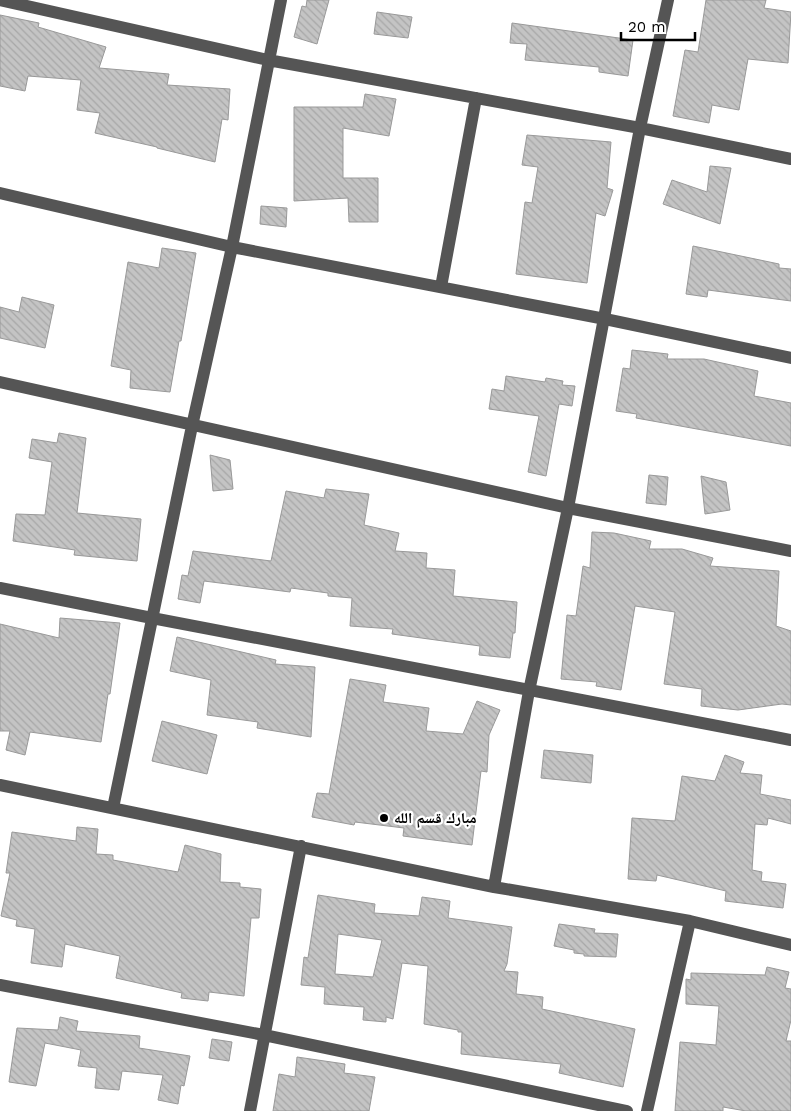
<svg xmlns="http://www.w3.org/2000/svg" width="791" height="1111" font-family="'Work Sans','Noto Naskh Arabic',sans-serif">
  <defs>
    <pattern id="building-back-hatch" width="6" height="6" patternUnits="userSpaceOnUse" patternTransform="scale(1.25)"><rect width="6" height="6" fill="#c4c4c4"/><path d="M-1 5l2 2M0 0l6 6M5-1l2 2" fill="none" stroke="#a7a7a7"/></pattern>
  </defs>
  <rect width="100%" height="100%" fill="#fff"/>
  <!-- building -->
  <path fill="url(#building-back-hatch)" stroke="#999" fill-rule="evenodd" d="M307,0H329L317,44L294,37L302,6L306,7Z
    M706,0H766L764,8L791,12L788,63L748,59L739,110L712,105L709,123L673,116L685,50L698,52Z
    M377,12L412,17L408,38L374,34Z
    M0,15L39,23L38,27L106,47L99,68L169,74L167,85L230,89L228,120L222,119L215,162L157,148V147L95,133L100,113L77,110L81,80L28,76L25,91L0,86Z
    M512,23L633,40L628,76L599,72V67L525,60L527,44L510,43Z
    M365,94L396,99L389,136L343,128V178H378V222H349L348,198L294,201V107H363Z
    M527,135L611,142L607,188L613,190L605,216L596,213L587,283L516,274L525,202L532,203L538,167L522,165Z
    M710,166L731,168L720,224L663,204L672,180L707,192Z
    M261,206L287,208L286,227L260,224Z
    M693,246L779,264V268L791,269V301L708,290L707,297L686,294Z
    M162,248L196,253L181,341H179L170,392L130,388L131,370L111,366L128,262L159,268Z
    M22,297L54,305L45,348L0,338V307L19,312Z
    M632,350L668,354L667,359H704L758,371L754,396L791,403V446L636,418L637,414L616,411L623,368L630,369Z
    M506,376L545,382L546,378L563,381L562,385L575,386L572,406L559,404L546,476L528,472L539,416L489,409L492,389L504,391Z
    M59,433L86,438L77,513L141,519L137,561L74,555L75,550L13,541L16,514L45,515L52,462L29,458L32,439L57,443Z
    M210,455L230,460L233,489L213,491Z
    M649,475L668,477L666,505L646,503Z
    M701,476L726,482L730,510L705,514Z
    M326,489L369,494L364,525L399,533L395,551L427,553L426,568L455,570L453,596L517,602L515,633H513L510,658L479,655L480,646L392,634L393,629L350,626L352,598L328,596V593L291,588L290,592L204,581L200,603L178,599L182,575L188,576L193,551L271,561L286,491L324,498Z
    M592,532L614,533L651,541L649,549H682L713,558L710,566L779,571L776,626L791,631V705L782,704L738,710L701,706L702,689L664,684L675,612L635,606L621,690L596,686L597,682L561,679L567,615L576,616L583,566L590,568Z
    M60,618L120,623L110,694H108L101,742L30,732L25,755L6,750L10,731H0V624L59,638Z
    M177,637L276,660L275,664L315,667L311,737L257,728L258,722L207,715L211,680L170,671Z
    M350,679L386,685L383,702L429,708L426,731L463,734L477,701L500,710L489,735L487,772L481,771L472,845L403,836L404,828L355,822L354,825L312,817L317,793L329,794Z
    M162,721L217,735L207,774L152,761Z
    M544,750L593,755L591,783L541,778Z
    M725,755L744,762L740,773L762,775L760,794L791,800V824L768,818L767,825L755,824L752,870L762,872L761,881L786,884L783,908L725,901L726,891L657,875L656,881L628,879L632,818L675,821L682,776L715,781Z
    M77,827L98,829L96,854L113,855V860L178,872L185,845L221,854L220,882L240,883V887L261,889L259,918H251L244,996L209,992L208,1001L181,998L182,993L116,978L120,956L65,944L62,967L31,963L35,929L16,926L17,920L1,916L10,873H6L12,832L76,841Z
    M318,895L375,904L374,913L419,916L422,897L450,901L448,918L512,927L507,964L504,971L518,972L516,994L543,997L542,1009L635,1029L623,1087L559,1073L561,1064L461,1054L462,1032H458V1030L424,1024L428,966L402,963L393,1019L386,1017V1022L363,1020L364,1007L324,1004L325,987L301,985L304,957L308,958ZM338,934L382,940L373,977L335,974Z
    M559,924L595,929L594,933L618,934L616,957L584,956V954L574,953V950L554,946Z
    M767,967L789,972L785,988L791,989V1020L786,1041H791V1111H746L723,1107V1111H675L680,1042L716,1045L719,1006L686,1004V979L691,980V973L765,975Z
    M60,1017L78,1021L76,1031L140,1036L139,1048L190,1056L184,1086L181,1085L178,1104L158,1100L163,1075L122,1071L119,1090L95,1088L97,1068L78,1066L81,1050L45,1043L36,1086L9,1082L17,1028L58,1030Z
    M212,1039L232,1042L229,1061L209,1058Z
    M297,1057L345,1064L344,1073L375,1077L369,1111H273L279,1074L295,1077Z"/>
  <g fill="none" stroke-linecap="round" stroke-linejoin="round">
    <!-- minor -->
    <path stroke="#555" stroke-width="12" d="M0,0L268,60L640,128L791,159
      M0,193L232,247L605,319L791,358
      M441,287L476,98
      M0,382L568,508L791,551
      M0,588L152,618L791,740
      M0,785L494,887L690,921L791,945
      M113,808L192,426L232,247L281,0
      M494,887L529,691L568,508L640,128L668,0
      M0,985L264,1035L627,1111
      M250,1111L301,846
      M647,1111L690,921"/>
  </g>
  <!-- markers -->
  <circle fill="#000" stroke="#fff" stroke-width="2" cx="384" cy="818" r="5"/>
  <g text-anchor="middle" stroke-width="4.5" stroke-linejoin="round" paint-order="stroke">
    <!-- poi labels -->
    <g font-size="15" font-weight="bold" fill="#000" stroke="#fff" text-anchor="start">
      <text x="394" y="823">مبارك قسم الله</text>
    </g>
  </g>
  <!-- scale -->
  <path d="M621 32v8h74v-8" fill="none" stroke="#000000" stroke-width="2.5"/>
  <text x="628" y="32" font-size="15" fill="#000000" stroke="#ffffff" stroke-width="4" paint-order="stroke">20 m</text>
</svg>
